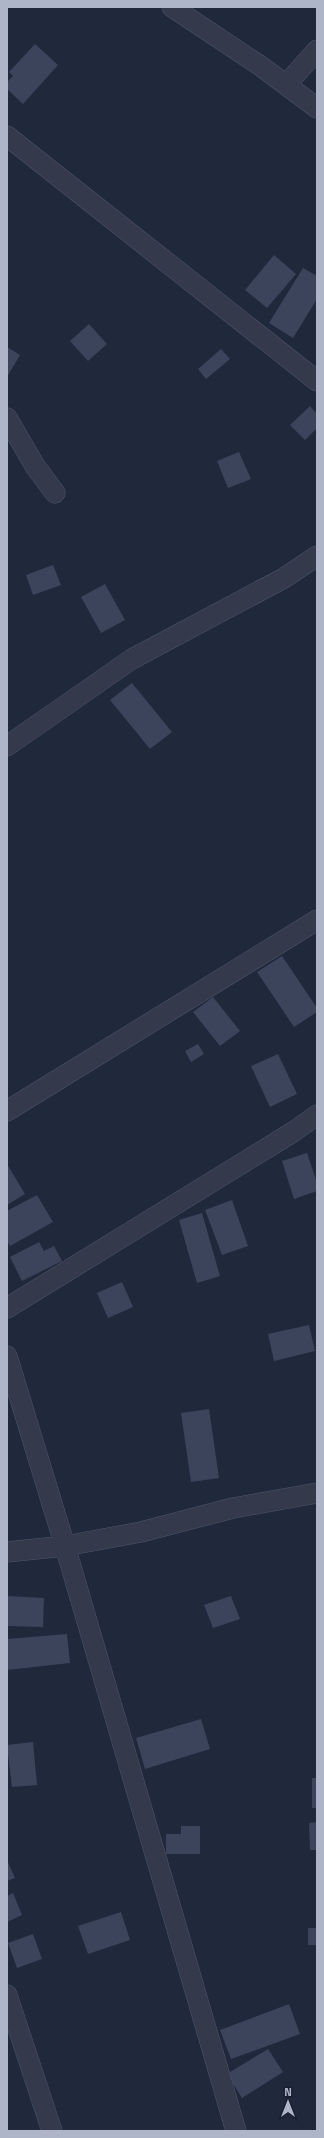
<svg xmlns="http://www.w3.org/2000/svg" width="324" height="2138" font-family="'Titillium Web',sans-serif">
  <rect width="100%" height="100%" fill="#20283c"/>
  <!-- building -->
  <path fill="#3c445c" d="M35,44L58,65L23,104L7,89V82L13,76L9,72Z
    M274,255L296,274L267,308L245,290Z
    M303,268L317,276V299L293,338L269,323Z
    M89,324L107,344L88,361L70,341Z
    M7,347L20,355L7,377Z
    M221,349L230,359L206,379L198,369Z
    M310,406L317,414V428L305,440L290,425Z
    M239,452L251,479L228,488L217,461Z
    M53,565L61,585L33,595L26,575Z
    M105,584L125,620L101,633L81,597Z
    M132,683L172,732L150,749L110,700Z
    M282,956L317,1008V1012L294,1027L257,972Z
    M213,997L240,1031L220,1046L193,1012Z
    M198,1044L204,1054L191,1062L185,1051Z
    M278,1054L297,1094L270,1107L251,1066Z
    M307,1153L317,1183V1191L294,1199L282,1161Z
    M7,1164L25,1194L7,1205Z
    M37,1195L53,1222L10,1246L7,1241V1211Z
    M232,1200L248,1246L222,1255L205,1210Z
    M202,1213L220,1276L197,1283L179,1220Z
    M39,1242L44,1251L54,1246L62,1261L22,1281L10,1257Z
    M122,1282L133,1307L108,1318L97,1293Z
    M309,1325L315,1351L274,1361L268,1334Z
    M209,1409L219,1478L191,1482L181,1413Z
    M7,1596L44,1598L43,1627L7,1626Z
    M231,1596L240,1619L213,1628L204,1605Z
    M67,1634L70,1663L7,1670V1639Z
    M201,1719L210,1749L145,1769L136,1738Z
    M33,1742L37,1785L12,1787L7,1745Z
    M312,1778H317V1808H312Z
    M317,1822V1850H310L309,1823Z
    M181,1826H200V1854H166V1834H181Z
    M7,1860L15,1878L7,1881Z
    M13,1893L22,1915L7,1922V1896Z
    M121,1912L130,1940L88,1954L78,1926Z
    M308,1928H317V1945H308Z
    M33,1934L42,1959L17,1968L8,1943Z
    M289,2004L300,2034L231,2059L220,2030Z
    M268,2049L283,2072L242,2098L227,2074Z"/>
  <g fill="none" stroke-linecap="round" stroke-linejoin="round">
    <defs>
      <path id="minor" d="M172,7L262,67L317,108
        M286,85L317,50
        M7,136L317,381
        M7,418L35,466L55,493
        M7,746L132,659L284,578L317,556
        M7,1111L317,920
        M7,1308L293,1132L317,1115
        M7,1356L65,1546L236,2131
        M7,1552L65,1546L141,1532L233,1508L317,1493
        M7,1995L52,2131"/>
    </defs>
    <!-- minor casing -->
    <use href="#minor" stroke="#4f5567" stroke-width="21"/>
    <!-- minor -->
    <use href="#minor" stroke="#343a4c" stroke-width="20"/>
  </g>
  <!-- border -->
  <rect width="324" height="2138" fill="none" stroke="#afb5c8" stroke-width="16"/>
  <!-- north arrow -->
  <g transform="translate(288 2102)" stroke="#1a1f30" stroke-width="3" paint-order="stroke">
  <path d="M0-3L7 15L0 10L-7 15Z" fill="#afb5c8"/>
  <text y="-6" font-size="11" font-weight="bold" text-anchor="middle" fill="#afb5c8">N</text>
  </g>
</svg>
